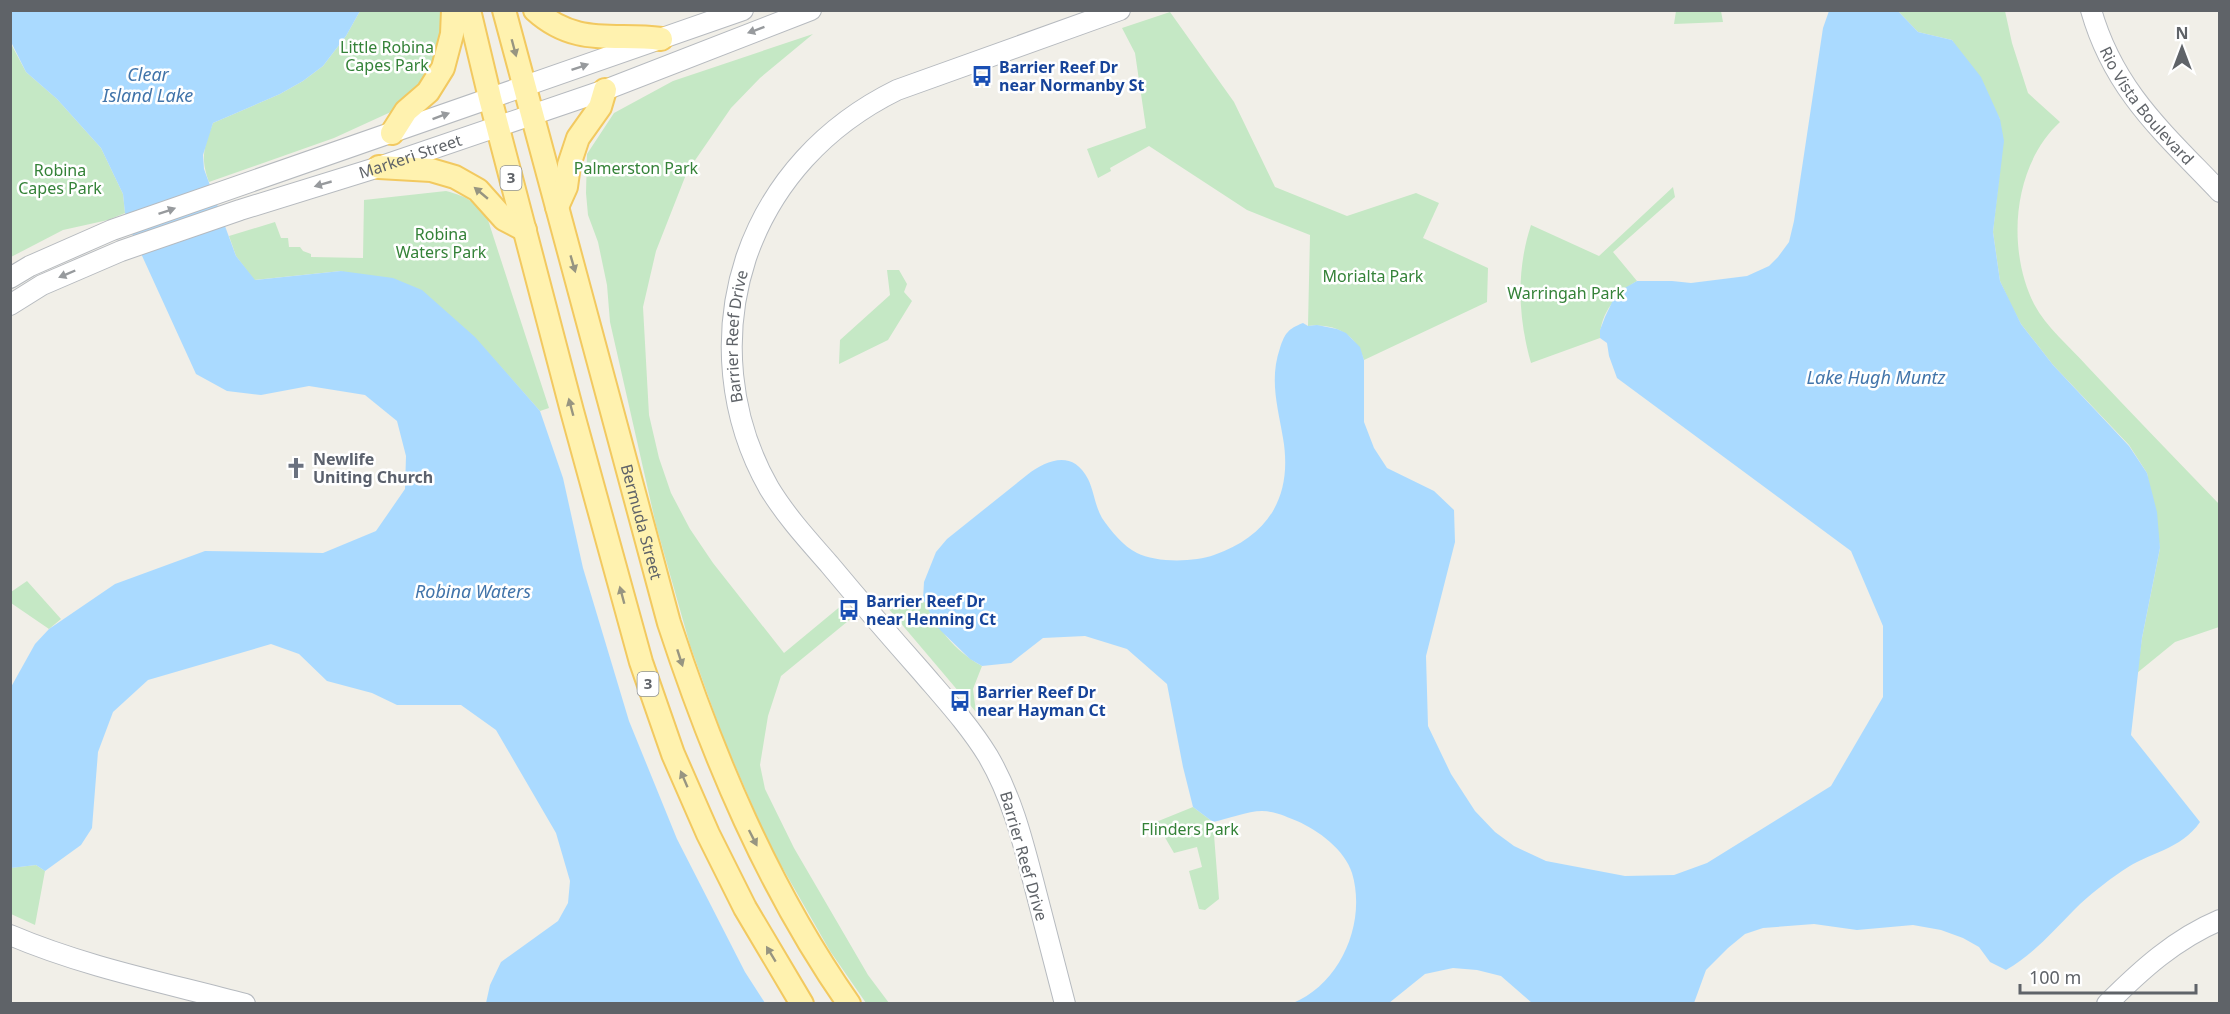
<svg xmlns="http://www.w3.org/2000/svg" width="2230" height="1014" font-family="'Noto Sans',sans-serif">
  <rect width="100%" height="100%" fill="#f1efe8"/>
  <!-- green -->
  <path fill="#c5e8c5" d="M360,11H441L442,43L428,79L393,111L334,138L209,182C200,158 204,147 213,123L280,94L303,81L323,66L346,36Z
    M1676,11H1721L1723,22L1674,24Z
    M1898,11H2005L2012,43L2028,93L2060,122C2013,165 2006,248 2034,304C2046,327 2070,347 2087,366C2131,413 2175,458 2219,504V627L2175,642L2137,673L2142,638L2160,548L2147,473L2129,445L2053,365L2021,324L2011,305L2000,281L1993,232L2000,168V119L1952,40L1918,32Z
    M1170,12L1234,102L1275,187L1347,216L1416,193L1439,203L1423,238L1488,268L1487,302L1364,360C1356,334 1335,323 1308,326L1310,235L1247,210L1149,146L1110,168L1111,171L1098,178L1087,149L1146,128L1135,53L1122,28Z
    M813,34L760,78L731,108L687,172L656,251L643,307L649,415L659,458L671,493L690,529L713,563L784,653L842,605L853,617L781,676L768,716L760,765L765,789L794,848L868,975L889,1003H866L830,951L770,846L724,740L690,645L656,525L610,322L607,285L598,242L588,215L586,193L587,154L614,113L673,81Z
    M10,42L26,72L57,99L101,148L123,194L125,213L108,220L63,230L11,257Z
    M1673,187L1675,197L1613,252L1637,281C1617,293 1600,313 1600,338L1531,363C1518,317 1516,271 1531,225L1599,256Z
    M446,191C468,197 475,201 488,220L549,408L540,411L475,338L341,271L254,280L236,256L229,236L275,222L281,238H288L289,247H300L303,251L311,254V257L363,258L364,200Z
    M887,270H899L907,284L904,292L912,301L888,340L839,364L840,340L890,295Z
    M27,581L61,619L49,629L11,603V592Z
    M923,599C938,628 953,650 982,666L973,689L976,712L882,601Z
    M1193,807L1213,822L1219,899L1205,910L1199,909L1189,871L1202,867L1197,847L1174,853L1156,822Z
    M36,865L45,871L35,925L11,914L10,868Z"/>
  <!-- water -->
  <path fill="#aadaff" d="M11,11H360L346,36L323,66L303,81L280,94L213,123L203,155L204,169L236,256L255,280L341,271L393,278L422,290L475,337L540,411L563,478L583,568L629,721L677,839L745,972L765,1003H486L490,985L501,962L558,921L568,903L570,881L556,833L496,730L461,705H397L372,693L327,681L299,654L271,644L148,680L113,712L98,752L92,828L81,845L45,871L36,865L11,868V687L35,644L49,629L115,584L205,551L323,553L376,531L405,489L406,456L397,421L365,395L309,386L261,395L227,391L196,374L133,236L125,213L123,194L101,148L57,99L26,72L11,42Z
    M1829,11H1898L1918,32L1952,40L1981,77L2000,119L2004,141L1993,232L2000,281L2021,324L2053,365L2129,446L2147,473L2157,512L2160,548L2142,638L2131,735L2200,822C2181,850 2149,852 2122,871C2106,882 2089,895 2075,909C2053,931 2033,955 2006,970L1990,962L1979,947L1963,938L1941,930L1913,925L1857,930L1814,924L1763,928L1745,934L1728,948L1706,970L1694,1003H1532L1501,976L1477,970L1453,968L1425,974L1389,1003H1293C1340,984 1367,923 1352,873C1345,850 1318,830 1297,821C1287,817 1274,811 1262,811C1248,811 1227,819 1213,822L1193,807L1183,767L1167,684L1127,649L1085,636L1043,638L1011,663L982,666L970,659L937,627L923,599L924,582L936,552L947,539L1027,475C1048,459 1073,450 1088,479C1094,491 1095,506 1102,518C1111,531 1123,546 1137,553C1156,563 1195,562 1214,555C1269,536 1293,496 1283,438C1278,407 1269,380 1280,348C1285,333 1288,329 1303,323L1308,326L1317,325L1337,329L1346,333L1360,347L1364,360V422L1374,448L1387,468L1434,491L1454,510L1455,542L1426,656L1428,726L1451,774L1475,811L1495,832L1514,846L1546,861L1625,876L1674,875L1707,863L1831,786L1883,697V626L1851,551L1617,378L1609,356L1607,343L1600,338V330L1605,317L1614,298L1623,289L1637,281H1672L1691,283L1747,276L1769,266L1778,257L1789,242L1794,221L1823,28Z"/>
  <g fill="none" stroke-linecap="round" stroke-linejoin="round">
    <defs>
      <g id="secondary">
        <path id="s1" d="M2091,10C2114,91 2164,133 2220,192"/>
        <path d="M10,278L30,266L112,230L743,10"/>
        <path id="s2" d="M10,305L42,285L121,251L240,210L379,167L605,90L811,10"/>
        <path d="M10,935C85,967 166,983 245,1004"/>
        <path id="s3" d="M1065,1004C1055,965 1045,927 1035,888C1023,842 1012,797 988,756C969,725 944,698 921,671C890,636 859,600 829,564C808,540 786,516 769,488C729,418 721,334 746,258C772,182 826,125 897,90L1120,10"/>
        <path d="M2107,1004C2141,970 2175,939 2220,920"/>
      </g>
      <g id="primary">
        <path d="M469,10L490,98L572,411L641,662L673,754L708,834L745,908L802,1004"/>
        <path id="s4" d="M504,10L669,623C713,757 768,888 849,1004"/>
        <path d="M535,10C576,47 614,33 661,39"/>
        <path d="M392,133L406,111L428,92L443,68L452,34L453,10"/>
        <path d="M379,167L431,170L455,177L478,190L504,219L525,230"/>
        <path d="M557,207L566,187L569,165L578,138L600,107L605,90"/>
      </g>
    </defs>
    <!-- secondary casing -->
    <use href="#secondary" stroke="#b6babf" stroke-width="22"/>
    <!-- primary casing -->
    <use href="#primary" stroke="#f2c960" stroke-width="26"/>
    <!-- secondary -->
    <use href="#secondary" stroke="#fff" stroke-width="20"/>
    <!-- primary -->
    <use href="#primary" stroke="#fff2af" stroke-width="22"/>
  </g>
  <!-- one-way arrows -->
  <defs><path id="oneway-solid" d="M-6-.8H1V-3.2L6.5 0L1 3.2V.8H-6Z" transform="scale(1.5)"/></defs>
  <g fill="#979a9d">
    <use href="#oneway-solid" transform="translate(756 30) rotate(160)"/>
    <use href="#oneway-solid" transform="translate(580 67) rotate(-19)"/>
    <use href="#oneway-solid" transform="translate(441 116) rotate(-20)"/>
    <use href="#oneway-solid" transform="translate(323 184) rotate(164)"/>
    <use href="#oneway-solid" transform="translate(167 211) rotate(-19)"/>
    <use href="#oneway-solid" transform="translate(67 274) rotate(157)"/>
  </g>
  <g fill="#979581">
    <use href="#oneway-solid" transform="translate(514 48) rotate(75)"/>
    <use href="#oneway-solid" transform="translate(481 193) rotate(-140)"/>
    <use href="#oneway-solid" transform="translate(573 264) rotate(74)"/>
    <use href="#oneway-solid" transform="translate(571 407) rotate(-105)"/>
    <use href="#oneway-solid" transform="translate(622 595) rotate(-105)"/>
    <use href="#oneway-solid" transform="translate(680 658) rotate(72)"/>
    <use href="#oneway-solid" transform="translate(684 779) rotate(-113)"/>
    <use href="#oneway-solid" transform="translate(753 838) rotate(63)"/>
    <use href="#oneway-solid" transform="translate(771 954) rotate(-121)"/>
  </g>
  <!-- icons -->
  <defs>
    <symbol id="bus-bare" viewBox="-9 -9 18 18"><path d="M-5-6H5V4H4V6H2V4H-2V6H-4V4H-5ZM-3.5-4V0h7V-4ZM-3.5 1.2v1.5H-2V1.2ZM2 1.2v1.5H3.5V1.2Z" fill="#1a4fb4" stroke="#fff" stroke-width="2.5" paint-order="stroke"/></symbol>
    <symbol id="church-bare" viewBox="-9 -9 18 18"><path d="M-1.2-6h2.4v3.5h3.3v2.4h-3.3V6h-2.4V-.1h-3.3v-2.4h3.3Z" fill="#6b7280" stroke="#fff" stroke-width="2.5" paint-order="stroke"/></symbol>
  </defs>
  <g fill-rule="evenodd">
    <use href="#bus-bare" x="967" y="61" width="30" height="30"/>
    <use href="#church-bare" x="281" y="453" width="30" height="30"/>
    <use href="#bus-bare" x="834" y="595" width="30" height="30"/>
    <use href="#bus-bare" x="945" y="686" width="30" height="30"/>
  </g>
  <g text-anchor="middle" stroke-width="5" stroke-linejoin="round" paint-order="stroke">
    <!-- shield labels -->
    <g fill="#fff" stroke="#8f9295" stroke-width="1.5">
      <rect x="500.5" y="166" width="21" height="24" rx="4.5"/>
      <rect x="637.5" y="672" width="21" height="24" rx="4.5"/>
    </g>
    <g font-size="15" font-weight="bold" fill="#5f6368">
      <text x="511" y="183">3</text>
      <text x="648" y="689">3</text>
    </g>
    <!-- park labels -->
    <g font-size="16" fill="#348238" stroke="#fff">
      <text x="387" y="53">Little Robina<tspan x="387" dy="18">Capes Park</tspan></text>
      <text x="636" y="174">Palmerston Park</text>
      <text x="60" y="176">Robina<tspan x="60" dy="18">Capes Park</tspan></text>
      <text x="441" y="240">Robina<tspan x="441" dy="18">Waters Park</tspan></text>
      <text x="1373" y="282">Morialta Park</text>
      <text x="1566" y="299">Warringah Park</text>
      <text x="1190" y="835">Flinders Park</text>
    </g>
    <!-- transit labels -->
    <g font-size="16" font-weight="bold" fill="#164399" stroke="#fff" text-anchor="start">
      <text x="999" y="73">Barrier Reef Dr<tspan x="999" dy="18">near Normanby St</tspan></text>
      <text x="866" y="607">Barrier Reef Dr<tspan x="866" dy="18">near Henning Ct</tspan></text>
      <text x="977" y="698">Barrier Reef Dr<tspan x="977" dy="18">near Hayman Ct</tspan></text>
    </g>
    <!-- street labels -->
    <g font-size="16" fill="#5f6368" stroke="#fff">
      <text dy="6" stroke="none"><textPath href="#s1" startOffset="112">Rio Vista Boulevard</textPath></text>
      <text dy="6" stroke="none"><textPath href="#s2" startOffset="428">Markeri Street</textPath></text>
      <text dy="6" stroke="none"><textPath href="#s3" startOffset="765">Barrier Reef Drive</textPath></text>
      <text dy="6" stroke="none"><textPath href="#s4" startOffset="530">Bermuda Street</textPath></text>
      <text transform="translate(1024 856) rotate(74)" y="6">Barrier Reef Drive</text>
    </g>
    <!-- worship labels -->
    <g font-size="16" font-weight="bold" fill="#5b616d" stroke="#fff" text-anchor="start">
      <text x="313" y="465">Newlife<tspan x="313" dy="18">Uniting Church</tspan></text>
    </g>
    <!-- water labels -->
    <g font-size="18" font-style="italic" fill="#4174aa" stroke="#fff">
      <text x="148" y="81">Clear<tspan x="148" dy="21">Island Lake</tspan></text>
      <text x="1876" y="384">Lake Hugh Muntz</text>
      <text x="473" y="598">Robina Waters</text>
    </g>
  </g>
  <!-- border -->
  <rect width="2230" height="1014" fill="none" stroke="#5f6368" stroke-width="24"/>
  <!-- north arrow -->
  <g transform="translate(2182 48)" stroke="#ffffff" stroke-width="4.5" paint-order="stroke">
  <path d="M0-4.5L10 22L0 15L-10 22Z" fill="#5f6368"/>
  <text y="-9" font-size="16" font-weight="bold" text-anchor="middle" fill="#5f6368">N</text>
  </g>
  <!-- scale -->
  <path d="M2020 984v9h176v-9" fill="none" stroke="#5f6368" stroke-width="3"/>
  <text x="2029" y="984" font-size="18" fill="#5f6368" stroke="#ffffff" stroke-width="4.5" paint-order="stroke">100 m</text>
</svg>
